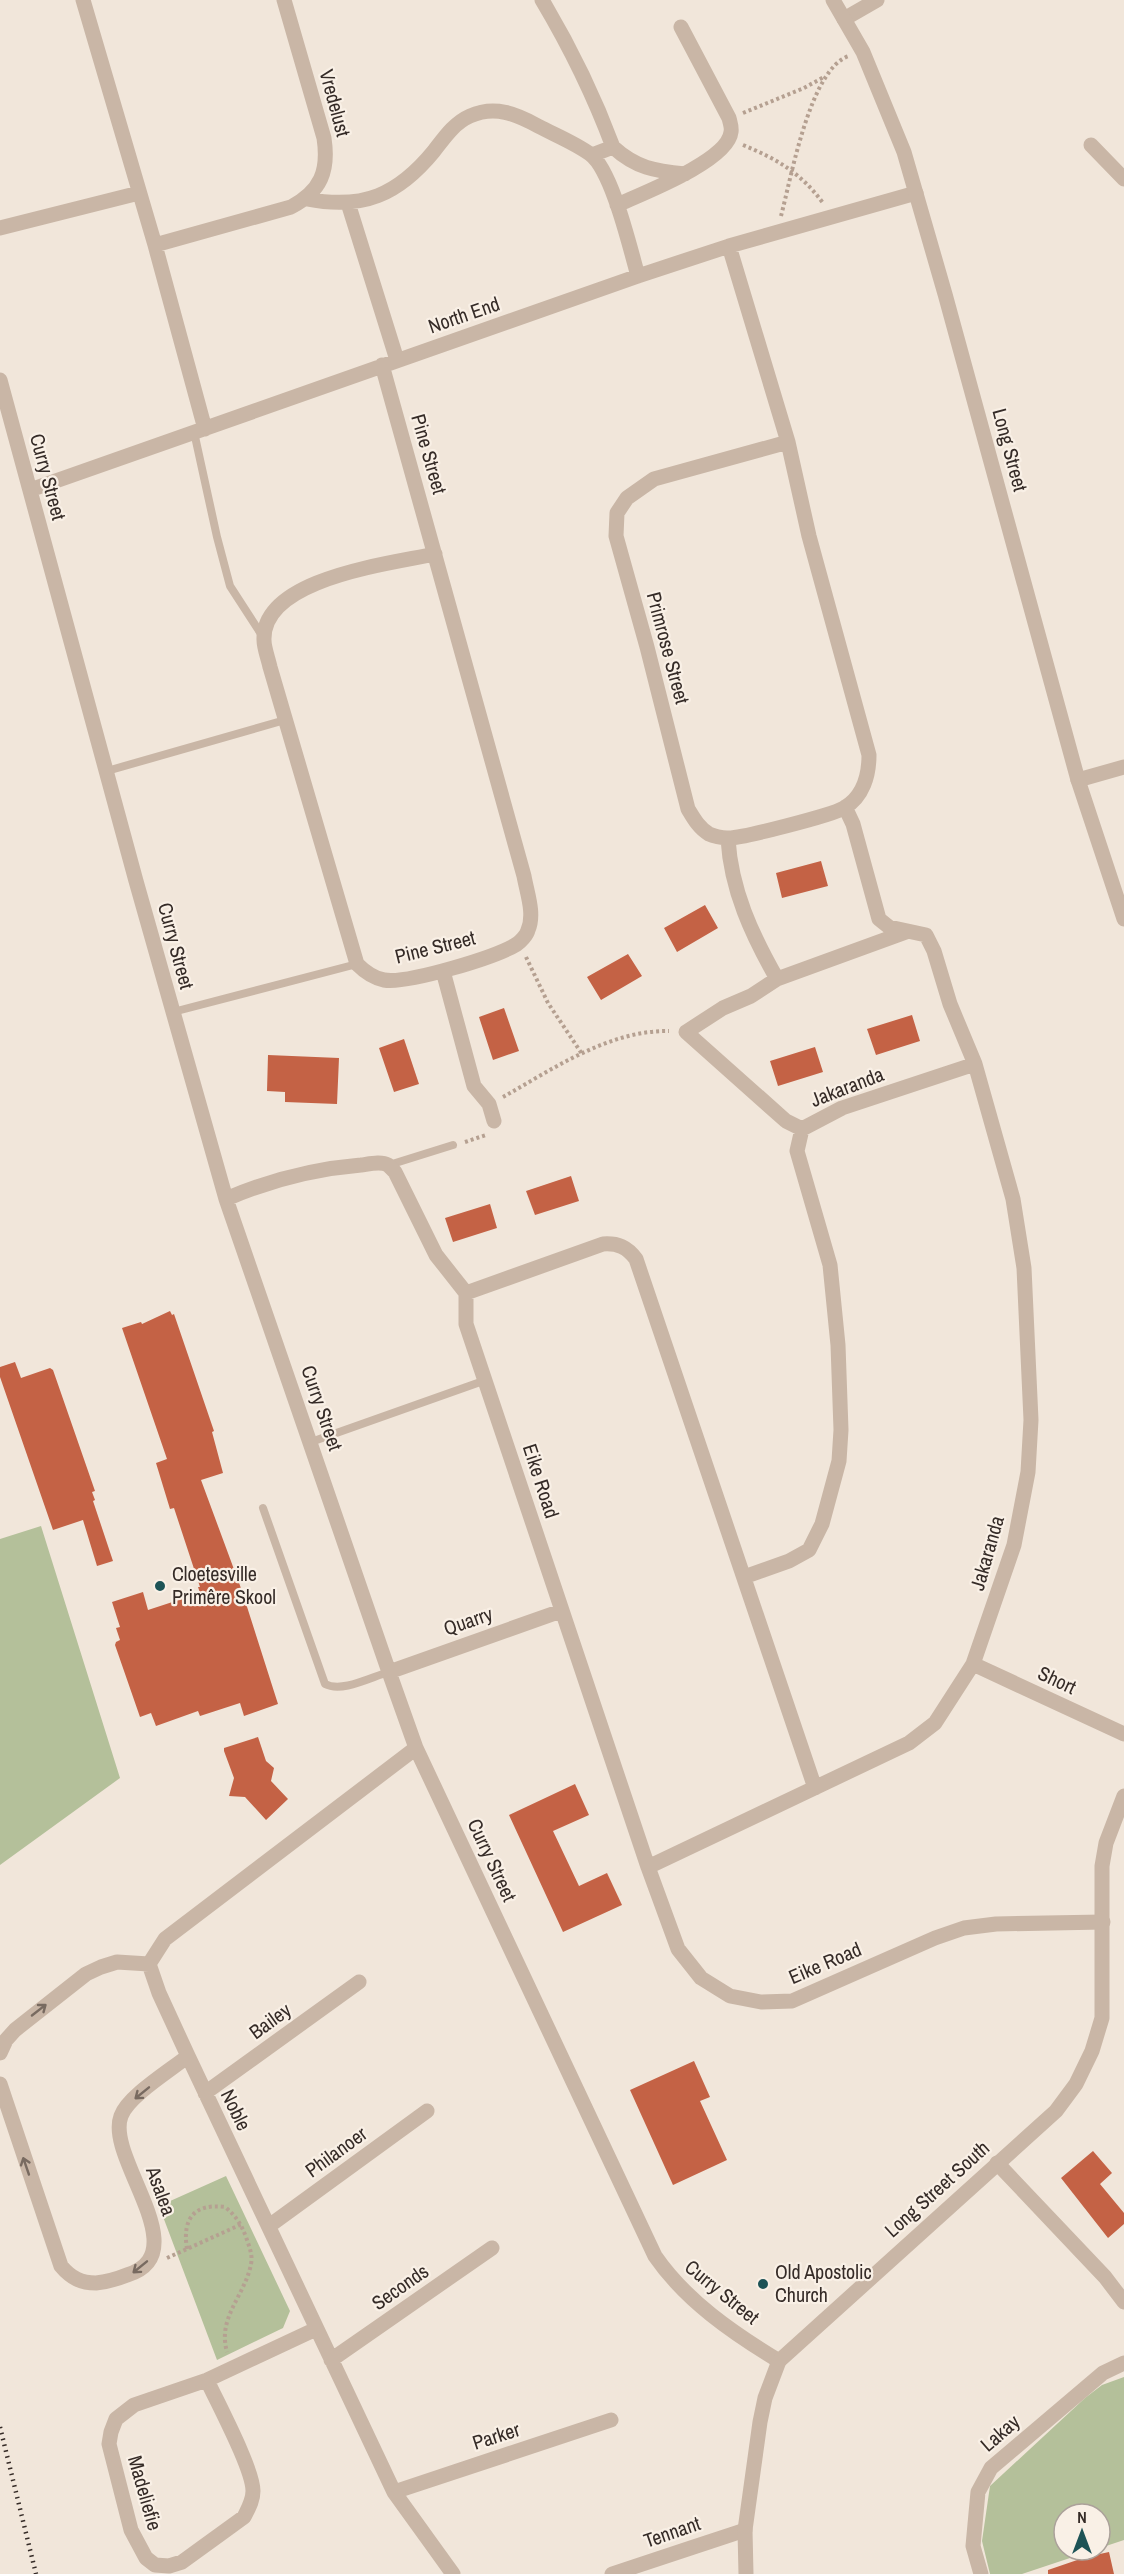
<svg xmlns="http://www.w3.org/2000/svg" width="1124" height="2574" font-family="'Archivo Narrow',sans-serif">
  <rect width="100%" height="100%" fill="#f1e6da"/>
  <!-- green -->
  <path fill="#b4c09a" d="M41,1526L120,1778L0,1865V1539Z
    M226,2176L290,2311L283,2328L217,2360L159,2206Z
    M1124,2377V2540L1100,2548V2514H1064V2550H1094L1022,2574H990L982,2541L990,2486L1085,2398L1102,2385Z"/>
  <!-- building -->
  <path fill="#c46245" d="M821,861L828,886L782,898L776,873Z
    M705,905L718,928L677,952L664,928Z
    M628,954L642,976L601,1000L587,977Z
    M504,1008L519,1051L493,1060L479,1017Z
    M912,1015L920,1041L876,1055L867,1029Z
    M404,1039L419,1084L394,1092L379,1048Z
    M815,1047L823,1072L778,1086L770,1061Z
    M268,1055L339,1058L337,1104L285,1102V1092L267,1091Z
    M571,1176L579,1201L535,1215L526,1191Z
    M490,1204L497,1228L453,1242L445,1218Z
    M170,1311L172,1315L174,1314L214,1431L212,1432L223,1473L201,1480L242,1591L278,1704L244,1716L240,1703L200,1716L198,1711L156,1726L151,1713L140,1717L115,1645L116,1642L120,1640L116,1628L120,1627L112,1602L143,1592L148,1610L200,1593L198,1587H200L174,1508L170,1509L156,1463L167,1459L122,1328L141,1322L142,1324Z
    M15,1362L21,1378L50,1368L53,1370L95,1491L92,1492L95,1500L93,1501L113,1561L97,1566L83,1520L53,1530L0,1377V1367Z
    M258,1737L266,1761L274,1768L271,1781L288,1799L266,1820L245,1797L229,1796L234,1778L224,1751V1748Z
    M575,1784L589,1815L553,1831L579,1886L607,1873L622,1905L563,1932L509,1815Z
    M694,2061L710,2097L700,2101L727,2160L673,2185L630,2090Z
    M1093,2151L1112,2173L1100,2184L1124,2213V2224L1108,2238L1061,2178Z
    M1109,2552L1114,2574H1048V2570L1086,2557Z"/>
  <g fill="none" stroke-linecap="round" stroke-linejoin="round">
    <!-- path -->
    <path stroke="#b5a091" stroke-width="4" stroke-dasharray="3 3" stroke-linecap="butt" d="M743,113L804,88L824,77
      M743,145C777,159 801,173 823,203
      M781,216C791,179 810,68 849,56
      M526,957L548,1003L582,1054
      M503,1097C553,1069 609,1030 669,1031
      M465,1142L486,1135
      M187,2249C182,2219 194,2203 225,2207C236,2216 241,2224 246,2237C249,2246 253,2255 251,2264C245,2296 217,2317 227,2352
      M167,2258L242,2224"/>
    <!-- service -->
    <path stroke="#c9b6a6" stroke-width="8" d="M194,432L217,537L230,586L263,637
      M107,771L285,720
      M173,1012L357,964
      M389,1165L453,1145
      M311,1442L486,1380
      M263,1508L325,1684C342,1693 371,1677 389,1672"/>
    <!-- minor -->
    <path stroke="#c9b6a6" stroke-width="15" d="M83,0L155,245L205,429
      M542,0C570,47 594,96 613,147
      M844,19L877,0
      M1091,145L1124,179
      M592,155L613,147C636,168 655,171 685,174
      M307,199C363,210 398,195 434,151C444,138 454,123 470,116C495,105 516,114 538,126C555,135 575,143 590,154C612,170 630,248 638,276
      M348,203L397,360
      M617,205C641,194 728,161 731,132C732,128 730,122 729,118L681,27
      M0,228L139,193
      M155,245L291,207C321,191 329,171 324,138L284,0
      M729,246L788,442L809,536L869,755C869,775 863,797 844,808C832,815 740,839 727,838C722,838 713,836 709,834C699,828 694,819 688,809L647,647L616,536L617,513L627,498L654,479L788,442
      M382,365L524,876C527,893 535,914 528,930C527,935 520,942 517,944C496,957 408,984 384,980C373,978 365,972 357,964L270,667C268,658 264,648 264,640C262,578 390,564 435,554
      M0,380L136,881L226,1199L389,1672L416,1748L655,2256C686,2301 733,2333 779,2361
      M30,490L638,276L729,246L916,193
      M1078,780L1124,767
      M728,839C731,890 752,935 777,979
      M443,971L474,1086L489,1104L494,1121
      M802,1129L786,1121L686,1032L723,1008L751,996L777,979L906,932
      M226,1199C270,1180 313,1169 361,1165C369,1164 381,1161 388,1165C389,1166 394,1171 395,1172L436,1255L466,1293
      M466,1293V1324L648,1867L678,1949L701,1978L730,1996L761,2002L792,2001L935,1938L964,1928L996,1924L1103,1922
      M466,1293L603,1244C618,1243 627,1247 636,1259L815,1788
      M744,1577L789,1561L809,1550L822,1524L839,1461L841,1430L838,1345L830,1265L797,1151L802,1129L842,1108L975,1064
      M973,1664L1124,1734
      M389,1672L561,1611
      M416,1748L165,1939L149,1964L159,1993L188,2056L394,2492L453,2574
      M648,1867L909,1743L935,1723L973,1664L1014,1545L1028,1472L1031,1420L1024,1268L1013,1199L975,1064L950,1004L934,951L926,935L889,927L879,919L853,824L845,807
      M0,2053L6,2040L15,2030L86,1974L101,1967L117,1962L149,1964
      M0,2084L61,2266C71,2278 81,2283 96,2283C107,2282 117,2279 127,2275C198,2253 105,2158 121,2116C128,2096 171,2070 188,2056
      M205,2093L359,1982
      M997,2163L1105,2277L1124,2302
      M269,2226L427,2111
      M331,2360L492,2248
      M207,2380C218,2404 253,2469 253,2491C253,2501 248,2509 244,2517L182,2562L169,2566L155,2565L146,2558L131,2530L109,2444L111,2432L116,2419L134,2405L207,2380L316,2329
      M394,2492L611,2420
      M612,2574L745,2530
      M981,2574L973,2546L978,2492L991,2468L1103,2373L1124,2363"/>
    <!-- tertiary -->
    <path stroke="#c9b6a6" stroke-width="15" d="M833,0L863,52L904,152L945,294L1078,780L1124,919
      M746,2574L745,2530L760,2422L765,2398L779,2361L1056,2111L1076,2084L1092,2051L1102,2018V1866L1106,1843L1124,1796"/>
    <!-- rail -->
    <path stroke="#352b27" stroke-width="4.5" stroke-dasharray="1.5 4.5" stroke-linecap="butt" d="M0,2427L36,2574"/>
  </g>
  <!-- one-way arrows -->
  <defs><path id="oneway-shaft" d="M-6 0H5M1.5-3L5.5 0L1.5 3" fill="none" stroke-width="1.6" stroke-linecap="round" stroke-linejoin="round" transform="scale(1.5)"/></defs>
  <g stroke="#786a60">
    <use href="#oneway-shaft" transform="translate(39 2010) rotate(-38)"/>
    <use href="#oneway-shaft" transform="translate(142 2093) rotate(141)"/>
    <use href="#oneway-shaft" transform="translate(26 2166) rotate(-109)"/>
    <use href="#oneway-shaft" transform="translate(140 2267) rotate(141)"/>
  </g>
  <!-- markers -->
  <g fill="#1d5356" stroke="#f9f0e6" stroke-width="2">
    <circle cx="160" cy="1586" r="6"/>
    <circle cx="763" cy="2284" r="6"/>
  </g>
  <g text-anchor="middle" stroke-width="4.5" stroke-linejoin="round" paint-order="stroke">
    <!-- street labels -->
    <g font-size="20" fill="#352b27" stroke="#f9f0e6">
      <text transform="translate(335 103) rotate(75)" y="7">Vredelust</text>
      <text transform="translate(464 315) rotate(-19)" y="7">North End</text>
      <text transform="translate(1010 450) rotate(75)" y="7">Long Street</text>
      <text transform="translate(429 454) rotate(74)" y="7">Pine Street</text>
      <text transform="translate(48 477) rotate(75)" y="7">Curry Street</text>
      <text transform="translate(668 648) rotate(75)" y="7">Primrose Street</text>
      <text transform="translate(176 946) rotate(75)" y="7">Curry Street</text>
      <text transform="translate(435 947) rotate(-14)" y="7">Pine Street</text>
      <text transform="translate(847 1087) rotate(-21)" y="7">Jakaranda</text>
      <text transform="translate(322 1408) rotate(71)" y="7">Curry Street</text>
      <text transform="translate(541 1481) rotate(72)" y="7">Eike Road</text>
      <text transform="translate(987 1553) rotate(-74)" y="7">Jakaranda</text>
      <text transform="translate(468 1621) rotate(-19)" y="7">Quarry</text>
      <text transform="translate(1057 1680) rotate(25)" y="7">Short</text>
      <text transform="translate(492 1860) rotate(65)" y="7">Curry Street</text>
      <text transform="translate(825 1963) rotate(-23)" y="7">Eike Road</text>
      <text transform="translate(270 2021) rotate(-36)" y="7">Bailey</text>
      <text transform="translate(236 2110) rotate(64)" y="7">Noble</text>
      <text transform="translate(336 2152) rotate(-36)" y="7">Philanoer</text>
      <text transform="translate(937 2189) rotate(-42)" y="7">Long Street South</text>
      <text transform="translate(161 2191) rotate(70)" y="7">Asalea</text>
      <text transform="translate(400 2287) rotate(-35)" y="7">Seconds</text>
      <text transform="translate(722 2292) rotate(39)" y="7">Curry Street</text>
      <text transform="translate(1000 2433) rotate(-41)" y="7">Lakay</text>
      <text transform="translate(496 2436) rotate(-18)" y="7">Parker</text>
      <text transform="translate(145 2493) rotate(74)" y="7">Madeliefie</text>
      <text transform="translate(672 2532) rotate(-19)" y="7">Tennant</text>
    </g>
    <!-- poi labels -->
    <g font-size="20" fill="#352b27" stroke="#f9f0e6" text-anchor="start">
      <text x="172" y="1581">Cloetesville<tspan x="172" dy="23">Primêre Skool</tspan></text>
      <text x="775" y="2279">Old Apostolic<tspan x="775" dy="23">Church</tspan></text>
    </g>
  </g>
  <!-- north arrow -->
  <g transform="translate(1082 2532)"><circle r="28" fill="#f9f0e6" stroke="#aba19a" stroke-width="1.5"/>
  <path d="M0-4.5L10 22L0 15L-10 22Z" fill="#1d5356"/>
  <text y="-9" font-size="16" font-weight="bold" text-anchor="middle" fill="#352b27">N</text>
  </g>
</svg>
